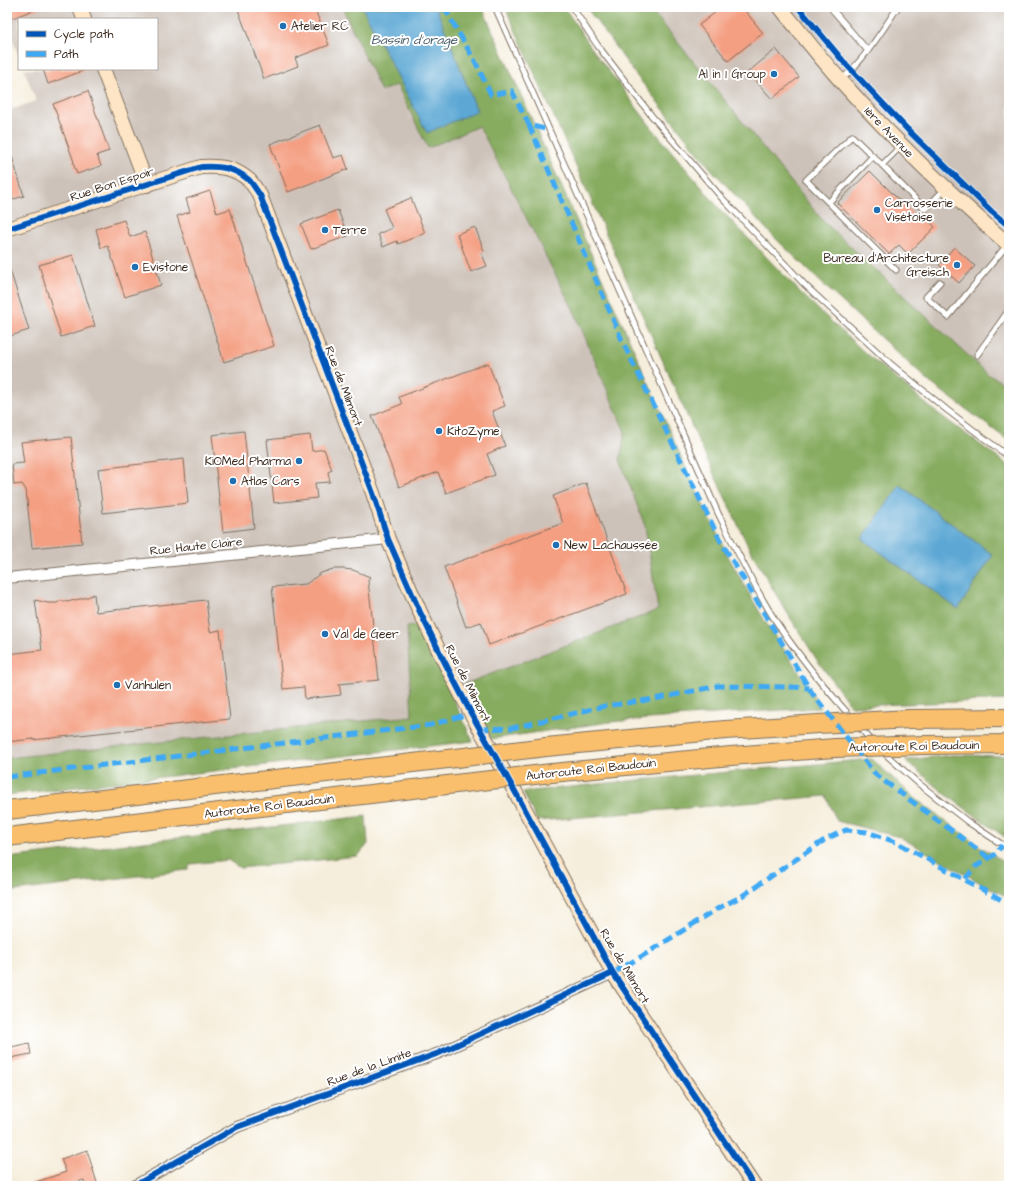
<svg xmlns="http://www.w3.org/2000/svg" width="1016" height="1193" font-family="'Architects Daughter',sans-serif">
  <rect width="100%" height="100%" fill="#fff"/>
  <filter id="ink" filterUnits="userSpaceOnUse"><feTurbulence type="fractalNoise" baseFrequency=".025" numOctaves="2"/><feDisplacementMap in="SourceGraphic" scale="8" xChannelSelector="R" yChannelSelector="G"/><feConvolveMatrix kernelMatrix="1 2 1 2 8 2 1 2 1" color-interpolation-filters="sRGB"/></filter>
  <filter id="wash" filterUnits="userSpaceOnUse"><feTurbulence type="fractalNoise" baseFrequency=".012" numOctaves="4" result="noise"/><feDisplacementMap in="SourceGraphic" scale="16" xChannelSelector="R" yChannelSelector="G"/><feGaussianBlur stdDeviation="0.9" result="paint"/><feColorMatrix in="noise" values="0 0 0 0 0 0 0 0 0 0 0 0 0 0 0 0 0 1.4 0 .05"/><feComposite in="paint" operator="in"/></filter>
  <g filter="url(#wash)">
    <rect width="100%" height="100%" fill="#f6eedc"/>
    <!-- industrial -->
    <path fill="#cdc2b9" d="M7,7H342L381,91L396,85L428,148L478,126L574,311L625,432L620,460L645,526L658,610L462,686L429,623L407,627L412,716L7,758V107L8,106L10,110L36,101L24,69H157V19H19V56L9,30L7,31Z
      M647,7H1009V387L988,374L823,221L658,18Z"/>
    <!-- forest -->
    <path fill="#87ac61" stroke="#616b40" d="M342,7H482L695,488L728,556L766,623L804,679L820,708L728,713L610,722L491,739L465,684L658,610L645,526L620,460L625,432L574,311L479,126L428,148L397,85L381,91Z
      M505,7H564L593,50L652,128L719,208L804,296L863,351L931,408L1009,466V700L851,706L817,660L781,603L748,546L698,440Z
      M586,7H647L658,18L823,221L988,374L1009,387V441L928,381L828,289L772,235L711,169L636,75Z
      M418,625L473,741L7,795V758L412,716L407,627Z
      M953,755L1009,756V840L949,797L905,760Z
      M872,759L916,799L972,841L1009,865V898L977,881L900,837L837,821L826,796L537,821L523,792L618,782Z
      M366,816L368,844L358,856L240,868L228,860L191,864L187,870L7,892V858Z"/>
    <!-- water -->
    <path fill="#5ba7d4" stroke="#4b6879" d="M362,7H436L477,111L427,133Z
      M900,485L993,555L958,609L862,539Z"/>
    <g id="blocks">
      <!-- building -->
      <path fill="#f49f82" d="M7,7H39V8L7,20Z
        M237,7H314L329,45L295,58L298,66L264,79Z
        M722,7H742L763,33L728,61L699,25Z
        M776,49L799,77L772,99L748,72Z
        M43,69H84L85,70L48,84Z
        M88,91L109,151L97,155L101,166L77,174L73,163L74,162L53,104Z
        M320,125L333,158L343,155L348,169L288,192L270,144Z
        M7,147H9L24,196L7,201Z
        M870,171L921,222L925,217L935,227L908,254L899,245L889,254L837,203Z
        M210,191L217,213L230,209L274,346L224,362L177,216L190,212L186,199Z
        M411,198L425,233L398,244L397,241L383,247L378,234L392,228L384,209Z
        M338,210L348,236L311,249L301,224Z
        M124,220L130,237L145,232L161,285L125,297L108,246L101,248L96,229Z
        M475,227L484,251L481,252L487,266L471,272L457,234Z
        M954,247L975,266L959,283L939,265Z
        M73,255L95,326L61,337L39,265Z
        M9,267L29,330L7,337V268Z
        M488,363L505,406L492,411L505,446L487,454L495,475L446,493L438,472L399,487L372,416L402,404L399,397Z
        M244,431L254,528L223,532L212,435Z
        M310,435L312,451L324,449L332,470L328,472L330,482L315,483L317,498L274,503L267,440Z
        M71,437L82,543L32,548L26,490L22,484L14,485L12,464L24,463L21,442Z
        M184,459L188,503L103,513L98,469Z
        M586,483L627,594L489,645L481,622L466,627L444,567L563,523L553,496Z
        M333,569H343L353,570L370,577L368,580L379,680L339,684L341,695L305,699L304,687L283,689L272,587L306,584L321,573Z
        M94,594L96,612L206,600L210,632L220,630L230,719L33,740V739L7,742V654L42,650L35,600L48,603H57L60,601H64L67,602L88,597Z
        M29,1043L31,1054L10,1058L7,1048Z
        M87,1150L98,1186H86L84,1180L63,1186H30V1184L66,1172L61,1159Z"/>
    </g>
  </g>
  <g filter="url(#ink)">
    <use href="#blocks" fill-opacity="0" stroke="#7c6f60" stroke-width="1"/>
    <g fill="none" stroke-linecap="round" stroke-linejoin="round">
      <defs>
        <path id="lane" d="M495,7L718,513C736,549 753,586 775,620C798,655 824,687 852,718
          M572,7L598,46L651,115L721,197L806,286L892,365L947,410L1009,457
          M830,7L868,51
          M841,80C865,59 881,32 898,7
          M901,146L882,165L925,209L945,189
          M882,165L852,136L806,180L896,270
          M829,202L873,156
          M940,282L926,297L948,317L1007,245
          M977,355L1009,310
          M858,726L873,742
          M883,752L918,783L968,822L1009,849"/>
        <path id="street" d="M7,578L388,539
          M134,1186L237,1127L439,1053L613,973"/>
        <path id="secondary" d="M80,7L84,19
          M780,7C800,32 820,58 842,82C894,140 950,194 1009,245
          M103,69L147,185
          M7,229L201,167C219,166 234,167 249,180C253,184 256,190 260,195L373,493L388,539L420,612L441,655L471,713L522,804L613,973L754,1186"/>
        <path id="highway" d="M910,719L1009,718
          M925,745L1009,744
          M546,747L725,730L818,724
          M552,773L731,756L835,748
          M7,810L456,758
          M7,837L464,783"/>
      </defs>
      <!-- lane casing -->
      <use href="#lane" stroke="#7c6f60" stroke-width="7"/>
      <!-- street casing -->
      <use href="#street" stroke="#7c6f60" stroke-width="12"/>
      <!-- secondary casing -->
      <use href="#secondary" stroke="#7c6f60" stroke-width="16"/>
      <!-- highway casing -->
      <use href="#highway" stroke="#7c6f60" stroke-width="20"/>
      <!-- lane -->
      <use href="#lane" stroke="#fff" stroke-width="5"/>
      <!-- street -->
      <use href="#street" stroke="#fff" stroke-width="10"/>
      <!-- secondary -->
      <use href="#secondary" stroke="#fde5c5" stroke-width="14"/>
      <!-- highway -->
      <use href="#highway" stroke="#f9bf6d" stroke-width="18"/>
      <defs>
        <path id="highway-bridge" d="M818,724L910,719
          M835,748L925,745
          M456,758L546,747
          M464,783L552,773"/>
      </defs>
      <!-- highway-bridge casing -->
      <use href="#highway-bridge" stroke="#7c6f60" stroke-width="20" stroke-linecap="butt"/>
      <!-- highway-bridge -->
      <use href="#highway-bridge" stroke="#f9bf6d" stroke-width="18"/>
      <!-- quiet -->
      <path stroke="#3fa9f5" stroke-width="5" stroke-dasharray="10 5" stroke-linecap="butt" d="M444,7L476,63L491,95L512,91L529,125L549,130
        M529,125L626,349L720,540L812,693L876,775L989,858
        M479,729L512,728L605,706L655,699L717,686L792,687L809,688
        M7,777L431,725L471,713
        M965,879L975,867L996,854L1002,845
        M613,973L644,955L717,909L742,896L826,839L846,830L867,832L896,842L1009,904"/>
      <defs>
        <path id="cycleway" d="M798,7L843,61L907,129L992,212L1009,226
          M7,229L201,167C219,166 234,167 249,180C253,184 256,190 260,195L373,493L388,539L420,612L441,655L471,713L522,804L613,973L754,1186
          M134,1186L237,1127L439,1053L613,973"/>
      </defs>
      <!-- cycleway casing -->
      <use href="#cycleway" stroke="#fff" stroke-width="8"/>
      <!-- cycleway -->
      <use href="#cycleway" stroke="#0057b8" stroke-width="6"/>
    </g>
  </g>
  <!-- markers -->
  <g fill="#1f6fb2" stroke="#fff" stroke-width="1.5">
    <circle cx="283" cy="26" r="4"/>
    <circle cx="774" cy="74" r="4"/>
    <circle cx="877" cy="210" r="4"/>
    <circle cx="325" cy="230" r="4"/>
    <circle cx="957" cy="265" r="4"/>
    <circle cx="135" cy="267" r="4"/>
    <circle cx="439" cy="431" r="4"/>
    <circle cx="299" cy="461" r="4"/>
    <circle cx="233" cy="481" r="4"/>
    <circle cx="556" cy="545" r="4"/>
    <circle cx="325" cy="634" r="4"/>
    <circle cx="117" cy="685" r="4"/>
  </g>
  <g text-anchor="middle" stroke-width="4" stroke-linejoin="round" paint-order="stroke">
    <!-- poi labels -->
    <g font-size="12" fill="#3b2a1e" stroke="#fff" text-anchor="start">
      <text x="291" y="30">Atelier RC</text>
      <text x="766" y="78" text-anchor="end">Al in 1 Group</text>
      <text x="885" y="207">Carrosserie<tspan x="885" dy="14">Visétoise</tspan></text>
      <text x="333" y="234">Terre</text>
      <text x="949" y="262" text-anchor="end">Bureau d'Architecture<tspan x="949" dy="14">Greisch</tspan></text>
      <text x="143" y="271">Evistone</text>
      <text x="447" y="435">KitoZyme</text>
      <text x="291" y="465" text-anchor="end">KiOMed Pharma</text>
      <text x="241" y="485">Atlas Cars</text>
      <text x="564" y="549">New Lachaussée</text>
      <text x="333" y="638">Val de Geer</text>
      <text x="125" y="689">Vanhulen</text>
    </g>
    <!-- street labels -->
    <g font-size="12" fill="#3b2a1e" stroke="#fff">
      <text transform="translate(889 132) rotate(46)" y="4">1ère Avenue</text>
      <text transform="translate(112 184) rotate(-18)" y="4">Rue Bon Espoir</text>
      <text transform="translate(344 386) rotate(69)" y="4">Rue de Milmort</text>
      <text transform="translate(196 546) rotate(-6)" y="4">Rue Haute Claire</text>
      <text transform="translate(468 683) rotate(63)" y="4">Rue de Milmort</text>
      <text transform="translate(914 746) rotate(-1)" y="4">Autoroute Roi Baudouin</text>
      <text transform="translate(591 769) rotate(-6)" y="4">Autoroute Roi Baudouin</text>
      <text transform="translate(269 806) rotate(-7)" y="4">Autoroute Roi Baudouin</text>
      <text transform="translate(625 966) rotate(59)" y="4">Rue de Milmort</text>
      <text transform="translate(369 1067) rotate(-20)" y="4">Rue de la Limite</text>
    </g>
    <!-- water labels -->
    <g font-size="13" font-style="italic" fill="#485c67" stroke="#fff">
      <text x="414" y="44">Bassin d'orage</text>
    </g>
  </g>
  <!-- margin -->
  <rect width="1016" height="1193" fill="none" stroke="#fff" stroke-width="24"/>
  <!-- legend -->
  <rect x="18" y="18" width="140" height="52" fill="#ffffff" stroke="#b1aaa5"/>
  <rect x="26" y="31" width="20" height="6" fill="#0057b8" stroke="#b1aaa5"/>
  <text x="54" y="38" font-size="12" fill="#3b2a1e">Cycle path</text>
  <rect x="26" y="51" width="20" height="6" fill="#3fa9f5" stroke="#b1aaa5"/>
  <text x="54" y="58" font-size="12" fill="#3b2a1e">Path</text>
</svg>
